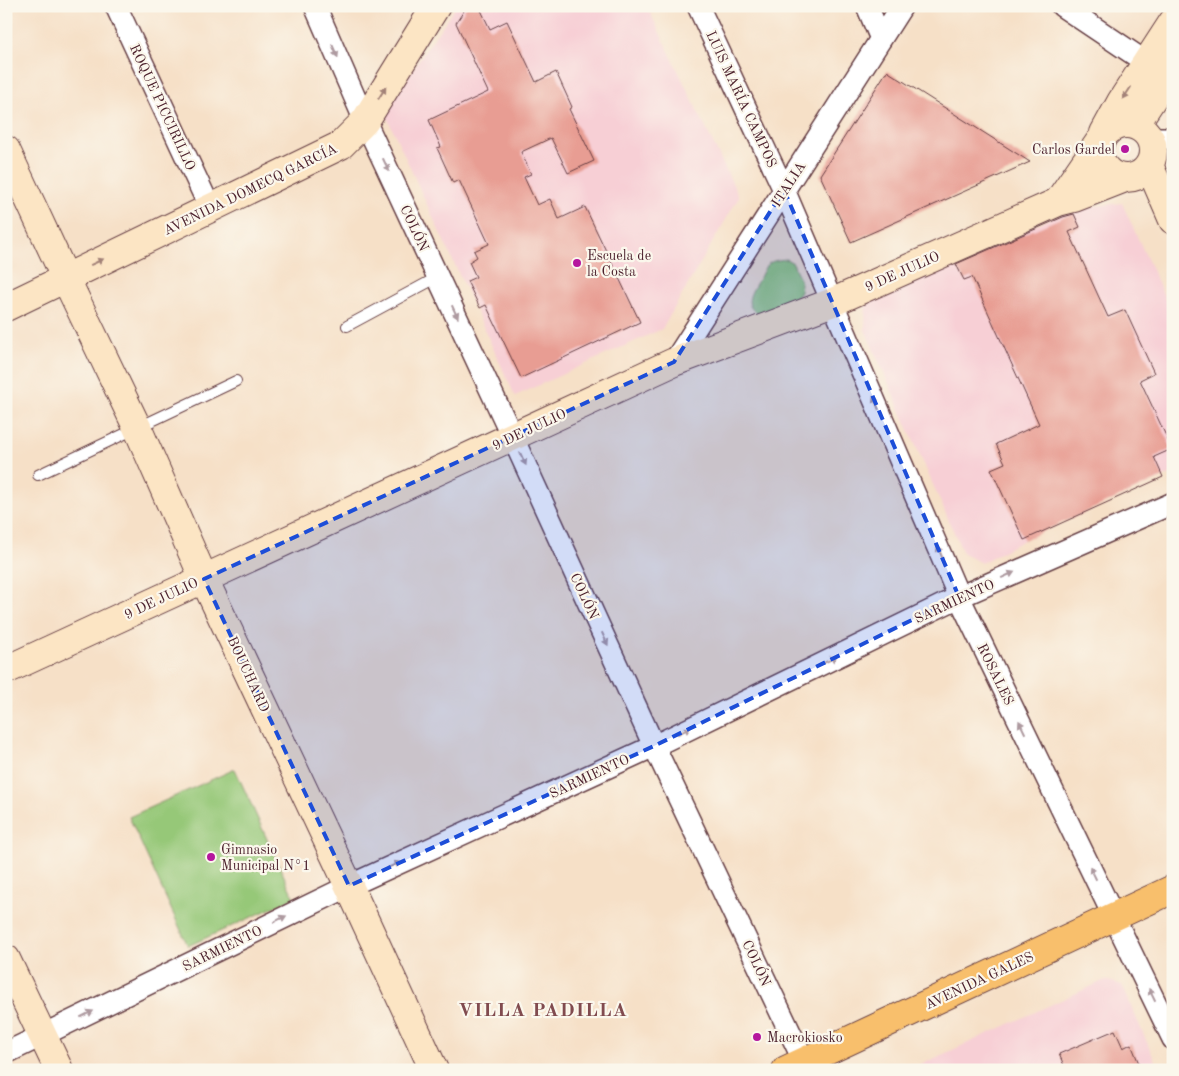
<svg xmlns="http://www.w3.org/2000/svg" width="1179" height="1076" font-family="'Old Standard TT',serif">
  <rect width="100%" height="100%" fill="#fbf7ec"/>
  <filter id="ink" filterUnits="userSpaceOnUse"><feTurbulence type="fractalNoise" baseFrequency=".02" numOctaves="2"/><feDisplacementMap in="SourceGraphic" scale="10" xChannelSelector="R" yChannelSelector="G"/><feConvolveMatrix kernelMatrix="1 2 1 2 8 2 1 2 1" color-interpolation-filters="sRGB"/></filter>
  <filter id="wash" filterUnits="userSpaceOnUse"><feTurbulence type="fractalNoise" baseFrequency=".0096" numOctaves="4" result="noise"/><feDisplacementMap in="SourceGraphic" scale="20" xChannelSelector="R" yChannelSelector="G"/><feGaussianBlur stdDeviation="1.12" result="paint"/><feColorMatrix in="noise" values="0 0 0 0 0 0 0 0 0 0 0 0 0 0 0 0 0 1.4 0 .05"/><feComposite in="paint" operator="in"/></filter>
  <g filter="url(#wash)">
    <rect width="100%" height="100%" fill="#f6e0c7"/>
    <!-- built -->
    <path fill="#f7cfd5" d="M456,6H647L739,197L662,329L515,396L384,111Z
      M1122,203L1173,316V473L1024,540L981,563L963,553L865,330L866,302L1071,209Z
      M1105,980L1122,985L1159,1070H909Z"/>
    <!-- green -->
    <path fill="#96c878" stroke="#707452" d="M786,259L793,263L801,283L800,292L795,299L761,314C740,307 752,291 759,279C762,274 764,268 767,265C772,260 780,260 786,259Z
      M235,769L294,898L188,946L129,817Z"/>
    <g id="blocks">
      <!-- building -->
      <path fill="#e89d93" d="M467,6H479L490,29L507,21L536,82L556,72L572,107L569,109L594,161L568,173L551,138L521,152L531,174L524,177L537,205L550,199L559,219L585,207L640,322L521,378L486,305L480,308L467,281L476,277L469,262L477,257L474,251L489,244L459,180L453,183L437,148L441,147L429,120L488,92L456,23Z
        M887,71L1030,162L851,242L820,175Z
        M1074,214L1080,227L1069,232L1108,317L1125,310L1154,373L1140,380L1172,449L1154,457L1163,477L1024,540L991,469L1005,463L996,444L1039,424L972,277L964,280L956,264L1063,217Z
        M1115,1030L1123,1048L1131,1044L1140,1066L1132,1070H1066L1059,1054Z"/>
    </g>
  </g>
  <g filter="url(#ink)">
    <use href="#blocks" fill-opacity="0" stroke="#643c42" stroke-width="1"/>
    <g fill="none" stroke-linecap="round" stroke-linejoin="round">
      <defs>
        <path id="lane" d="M347,326L438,277
          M38,475L236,381"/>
        <path id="street" d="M116,6L210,208
          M315,6L365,121L512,436L654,746L808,1070
          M698,6L784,190L959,597L1173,1039
          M867,6L881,39
          M1062,6L1147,63
          M1150,138H1173
          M674,362L902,6
          M6,1053L349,886L654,746L959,597L1173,503"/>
        <path id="secondary" d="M1099 151a27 27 0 1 1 54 0a27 27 0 1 1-54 0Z
          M1135,125L1173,67
          M1104,133L1121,102L1173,22
          M6,150L65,277L137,427L204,579L349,886L434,1070
          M1149,165L1173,220
          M1058,202L1100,141
          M6,307L341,145L365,121L436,6
          M6,670L674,362L833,302L1058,202L1074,198L1125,178
          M6,959L59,1070"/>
        <path id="primary" d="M786,1070L1173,889"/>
      </defs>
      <!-- lane casing -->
      <use href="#lane" stroke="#643c42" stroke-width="12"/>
      <!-- street casing -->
      <use href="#street" stroke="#643c42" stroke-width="24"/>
      <!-- secondary casing -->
      <use href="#secondary" stroke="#643c42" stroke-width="30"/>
      <!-- primary casing -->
      <use href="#primary" stroke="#643c42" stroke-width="30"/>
      <!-- lane -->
      <use href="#lane" stroke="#fff" stroke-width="10"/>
      <!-- street -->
      <use href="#street" stroke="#fff" stroke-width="21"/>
      <!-- secondary -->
      <use href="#secondary" stroke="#fce5c4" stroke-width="28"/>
      <!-- primary -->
      <use href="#primary" stroke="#f8bf6c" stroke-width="28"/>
    </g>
    <!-- one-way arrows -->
    <defs><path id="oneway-solid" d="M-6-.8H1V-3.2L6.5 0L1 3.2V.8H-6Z" transform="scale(1.25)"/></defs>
    <g fill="#ae9aa0">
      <use href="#oneway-solid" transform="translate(335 51) rotate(66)"/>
      <use href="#oneway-solid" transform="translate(386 165) rotate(65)"/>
      <use href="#oneway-solid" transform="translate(455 312) rotate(65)"/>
      <use href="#oneway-solid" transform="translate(876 403) rotate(-113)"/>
      <use href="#oneway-solid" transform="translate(523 459) rotate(65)"/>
      <use href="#oneway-solid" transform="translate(940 552) rotate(-113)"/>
      <use href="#oneway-solid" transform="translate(1008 575) rotate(-24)"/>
      <use href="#oneway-solid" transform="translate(605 639) rotate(65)"/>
      <use href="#oneway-solid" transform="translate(830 660) rotate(-26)"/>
      <use href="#oneway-solid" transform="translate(1022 727) rotate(-116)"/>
      <use href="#oneway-solid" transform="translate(684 731) rotate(-26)"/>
      <use href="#oneway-solid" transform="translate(394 865) rotate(-25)"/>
      <use href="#oneway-solid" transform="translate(1093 873) rotate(-116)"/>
      <use href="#oneway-solid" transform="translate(280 919) rotate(-26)"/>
      <use href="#oneway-solid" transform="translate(1152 995) rotate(-116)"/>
      <use href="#oneway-solid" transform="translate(87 1014) rotate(-26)"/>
    </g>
    <g fill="#a38278">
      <use href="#oneway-solid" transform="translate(382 93) rotate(-58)"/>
      <use href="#oneway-solid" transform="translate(1127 93) rotate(123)"/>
      <use href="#oneway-solid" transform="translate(97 262) rotate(-25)"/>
    </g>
  </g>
  <!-- marked area -->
  <path fill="#1d4ed8" fill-opacity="0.2" stroke="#1d4ed8" stroke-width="4" stroke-dasharray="10 6" stroke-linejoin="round" d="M784,190L959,597L654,746L349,886L204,579L674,362Z"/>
  <!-- markers -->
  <g fill="#b5179e" stroke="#fbf7ec" stroke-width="2">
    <circle cx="1125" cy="149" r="5"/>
    <circle cx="577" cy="263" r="5"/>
    <circle cx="211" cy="857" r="5"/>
    <circle cx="757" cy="1037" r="5"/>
  </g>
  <g text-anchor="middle" stroke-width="4.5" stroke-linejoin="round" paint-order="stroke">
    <!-- street labels -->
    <g font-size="14" fill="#4a1f2b" stroke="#fbf7ec">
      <text transform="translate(742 99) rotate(65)" y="5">LUIS MARÍA CAMPOS</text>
      <text transform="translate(163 107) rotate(65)" y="5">ROQUE PICCIRILLO</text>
      <text transform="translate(788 184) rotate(-57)" y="5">ITALIA</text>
      <text transform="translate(250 189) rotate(-26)" y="5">AVENIDA DOMECQ GARCÍA</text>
      <text transform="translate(415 228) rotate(65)" y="5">COLÓN</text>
      <text transform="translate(902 271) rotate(-24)" y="5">9 DE JULIO</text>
      <text transform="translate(529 429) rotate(-25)" y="5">9 DE JULIO</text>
      <text transform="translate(585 596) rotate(65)" y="5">COLÓN</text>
      <text transform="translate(161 598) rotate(-25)" y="5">9 DE JULIO</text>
      <text transform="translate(954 601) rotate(-25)" y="5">SARMIENTO</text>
      <text transform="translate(249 674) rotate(65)" y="5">BOUCHARD</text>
      <text transform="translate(996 674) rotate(64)" y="5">ROSALES</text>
      <text transform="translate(589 776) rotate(-25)" y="5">SARMIENTO</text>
      <text transform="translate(222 948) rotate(-26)" y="5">SARMIENTO</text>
      <text transform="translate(757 963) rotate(65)" y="5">COLÓN</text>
      <text transform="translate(979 980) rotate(-25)" y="5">AVENIDA GALES</text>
    </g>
    <!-- poi labels -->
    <g font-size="14" fill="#4a1f2b" stroke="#fbf7ec" text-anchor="start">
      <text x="1115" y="154" text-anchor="end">Carlos Gardel</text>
      <text x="587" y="260">Escuela de<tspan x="587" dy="16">la Costa</tspan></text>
      <text x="221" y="854">Gimnasio<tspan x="221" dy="16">Municipal N°1</tspan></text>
      <text x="767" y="1042">Macrokiosko</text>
    </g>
    <!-- district labels -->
    <g font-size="19" font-weight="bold" letter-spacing="1" fill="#814b4f" stroke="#fbf7ec">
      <text x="543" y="1016">VILLA PADILLA</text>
    </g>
  </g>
  <!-- margin -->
  <rect width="1179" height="1076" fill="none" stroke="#fbf7ec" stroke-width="25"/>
</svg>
